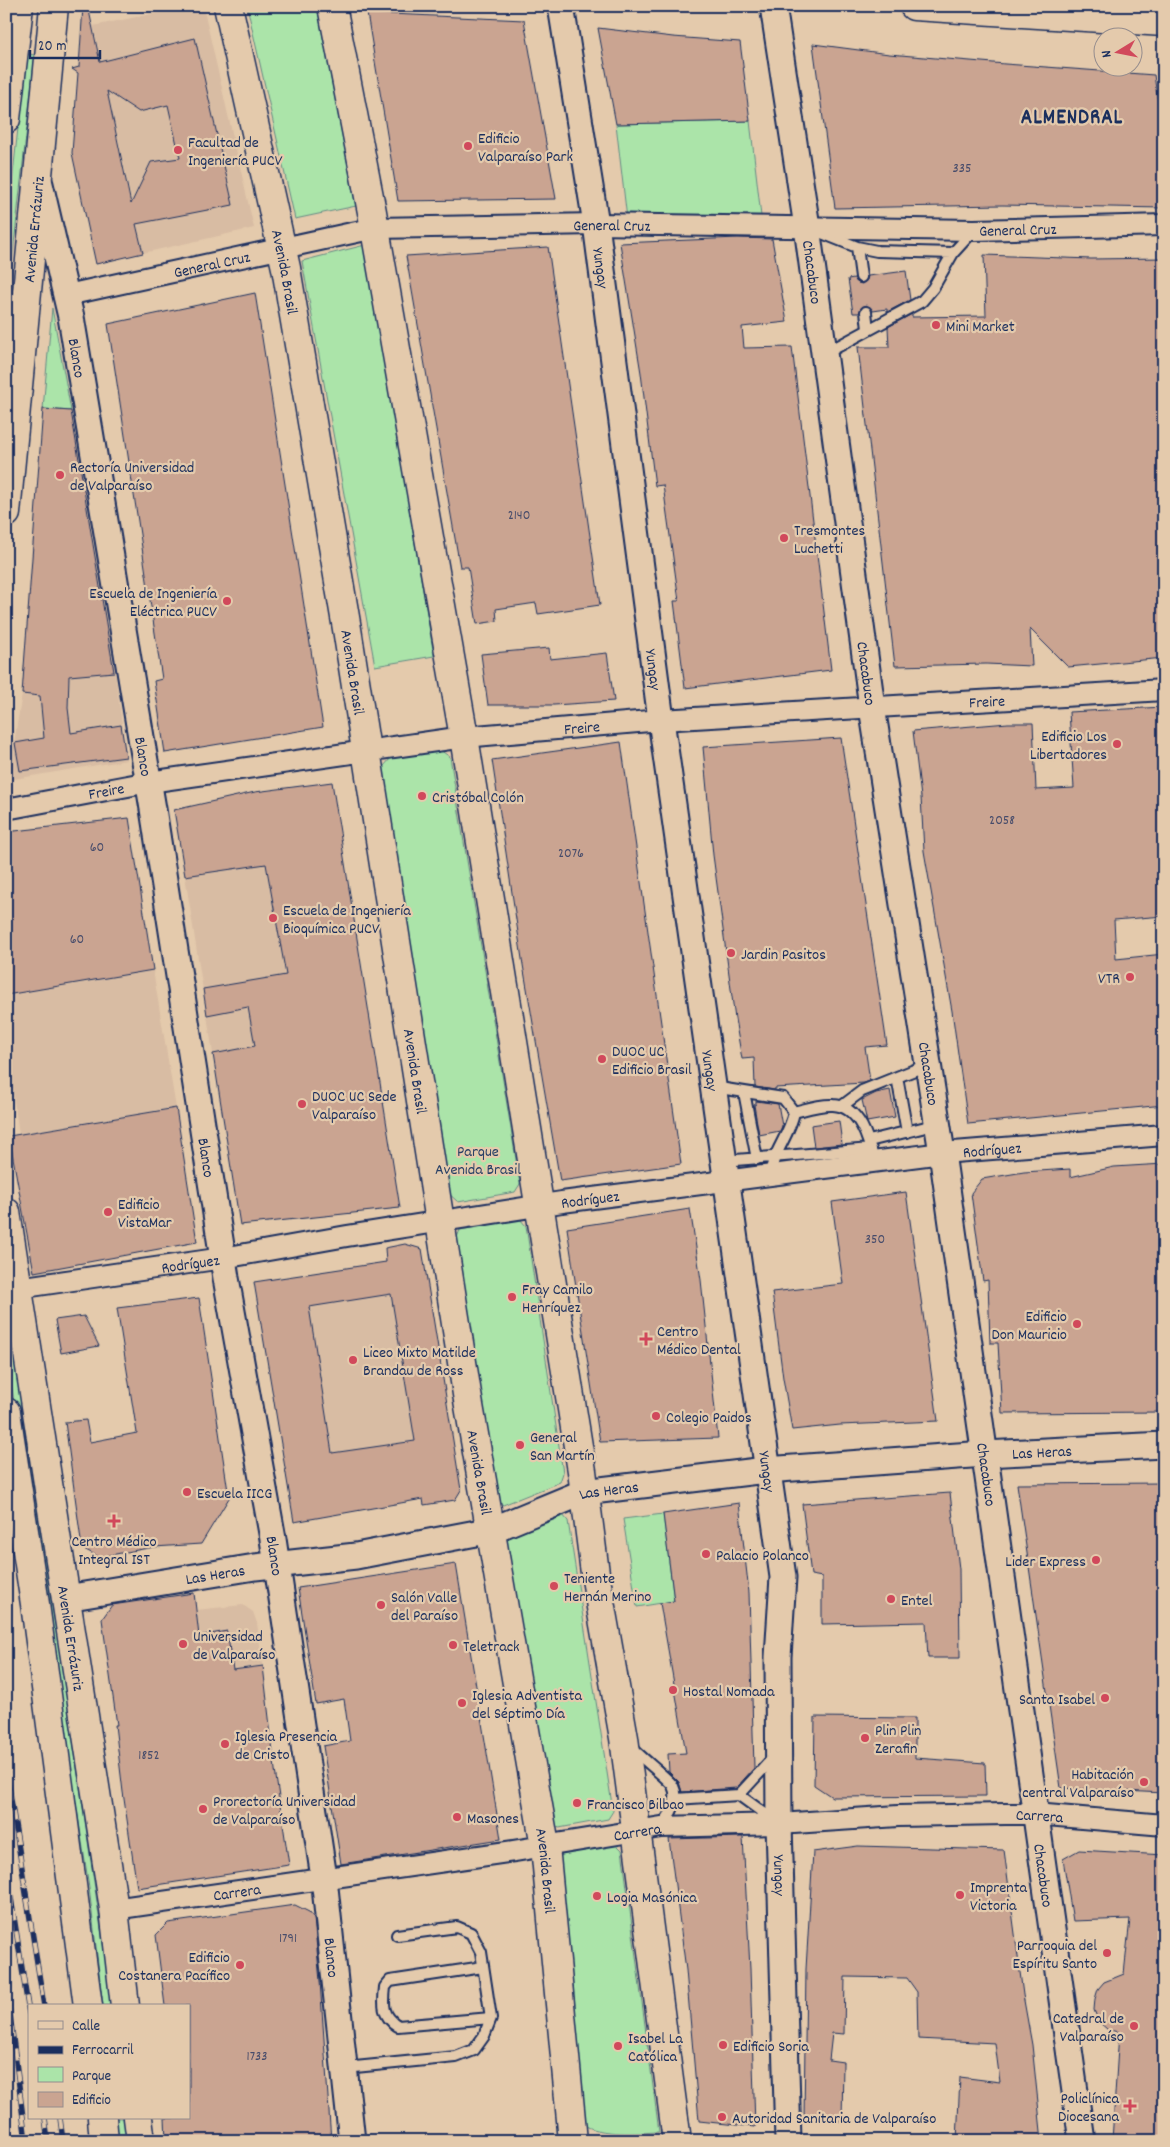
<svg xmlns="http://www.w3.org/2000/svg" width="1170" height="2147" font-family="Dekko,sans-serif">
  <rect width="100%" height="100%" fill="#e4caac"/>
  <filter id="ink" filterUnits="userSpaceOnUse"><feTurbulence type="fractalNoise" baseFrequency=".02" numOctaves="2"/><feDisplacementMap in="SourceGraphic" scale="10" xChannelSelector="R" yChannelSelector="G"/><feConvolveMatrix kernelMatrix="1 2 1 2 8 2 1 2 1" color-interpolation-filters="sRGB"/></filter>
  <g filter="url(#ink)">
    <!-- built -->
    <path fill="#d8bca3" d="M190,6H203L254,228L143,253L93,26Z
      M32,539L92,542L115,672L127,760L8,780L22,694Z
      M343,852L400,1208L240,1225L185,876Z
      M153,970L176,1108L19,1134L6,1047V995Z
      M405,1244L422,1249L461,1490L455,1500L424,1505L423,1499L294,1522L254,1282L385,1262V1248Z
      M194,1593L196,1610L243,1605L253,1612L257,1623L263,1666L243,1668L210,1713L117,1725L102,1619L112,1605Z
      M6,2090L13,2141H6Z"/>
    <!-- green -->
    <path fill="#abe4a9" stroke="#638a84" d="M247,6H317L356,206L295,219Z
      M26,54L35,55L6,316V239Z
      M750,121L761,216L627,219L616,124Z
      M365,245L434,656L375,666L302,261Z
      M52,308L71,411L43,409Z
      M440,750L450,757L520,1184L515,1192L458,1202L447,1192L383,767L391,758Z
      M520,1219L526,1226L563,1473L560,1482L503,1505L494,1499L455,1242L460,1230Z
      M14,1329L45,1551L106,1963L111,2006H103L89,1887L6,1350V1330Z
      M562,1514L568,1521L613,1811L608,1819L559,1828L546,1818L503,1543L507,1533Z
      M663,1514L674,1601L637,1607L623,1519Z
      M614,1842L622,1850L659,2132C637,2133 601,2136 582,2124L558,1856Z
      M116,2118H125L128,2141H118Z"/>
    <!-- building -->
    <path fill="#caa491" stroke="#1b2f5e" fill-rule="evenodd" d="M83,6H88L100,62L195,38L233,205L136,224L143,253L96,264L72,153L78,73L72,69L79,67ZM107,91L139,112L168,105L180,158L151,162L131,204Z
      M367,13L524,20L556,199L398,201Z
      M598,28L673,37L740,42L750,121L616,124Z
      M813,44L889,54L1005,64L1154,75L1164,144V208L1002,205L835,208Z
      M738,238L772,239L787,322L742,327L744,348L792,347L831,670L685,688L674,601H679L663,485L655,486L641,373L620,243Z
      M548,247L600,605L538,614L536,603L496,609L497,621L477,624L468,567H460L406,256Z
      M984,255L1091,259L1164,258V658L1068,667L1030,629L1032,666L986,664L895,666L858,347H889L888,327L912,314V317L986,316Z
      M906,271L910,300L887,312V309L873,311L871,308L866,305L862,307L859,313H853L848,279L854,278L858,283L862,284L867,280L868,276Z
      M255,293L323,727L165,753L154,681L162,679L108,324Z
      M43,409L71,411L114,672L69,676L68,708L71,733L121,725L126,757L20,771L15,743L44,738L40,696L22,694Z
      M549,648L550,659L607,653L614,701L554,705H488L481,654Z
      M1164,707V916L1114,920L1116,959L1164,954V1105L968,1124L952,1011L924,851L921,797L913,731L1008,723H1033L1036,790L1074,788L1069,712Z
      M841,738L887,1045L865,1047L870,1081L864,1083L775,1088V1090L755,1087L754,1058L742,1059L735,1019L713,855L703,747Z
      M621,742L681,1164L560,1181L522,959L492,760Z
      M332,782L400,1208L240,1225L213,1054L255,1046L248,1007L207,1015L203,989L286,975L266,864L185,876L174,810L255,792Z
      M129,818L153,970L6,995V832Z
      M890,1090L895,1117L867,1122L862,1100L876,1093Z
      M756,1101L778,1104L782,1126L780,1131L759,1135L754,1105L756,1104Z
      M176,1108L197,1242L34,1272L9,1136Z
      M839,1121L842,1144L814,1147L811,1125Z
      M1164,1164V1412L1002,1413L998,1343H990L988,1280L983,1281L971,1193L982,1179L1024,1172L1070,1169V1177L1114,1167Z
      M906,1192L938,1421L840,1425L792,1430L783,1378L772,1292L843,1284L832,1202Z
      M690,1209L701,1280L718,1438L600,1442L567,1228Z
      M405,1244L422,1249L461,1490L455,1500L424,1505L423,1499L294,1522L254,1282L386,1262L385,1248ZM391,1294L415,1441L332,1453L309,1307Z
      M199,1298L229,1498L201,1544L154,1547L99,1557L82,1548L65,1422L86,1420L90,1442L137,1433L117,1308Z
      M84,1316L99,1346L61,1353L55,1320Z
      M1164,1483V1793L1061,1788L1017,1484Z
      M950,1493L959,1569L960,1658H928L926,1622L822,1624V1577L811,1575L802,1504Z
      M739,1503L749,1593L754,1768L736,1788L682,1792L679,1782L669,1772L668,1754L686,1753L660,1603L674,1601L663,1514Z
      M456,1564L501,1839L341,1864L323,1746L350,1741L344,1699L316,1704L298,1588Z
      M194,1593L199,1636L227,1631L233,1670L263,1666L275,1770L289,1865L137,1888L123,1792L115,1725H117L102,1619L112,1605Z
      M815,1717L915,1718V1758L985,1763L986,1796L832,1797L814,1785Z
      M743,1837L750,1969L755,2127L699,2121L686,1970L669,1839Z
      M858,1846L1004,1850L1023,1995L1032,2045L1042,2141H957L960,2077L1000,2082L995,2043L918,2039L917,1992L907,1978L845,1977L844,2034L832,2033L829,2060L843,2062L842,2121L804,2119L806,1969L813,1852Z
      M1079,1850L1164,1855V2141H1112L1119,2032L1108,2030L1099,2022L1094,2010L1095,1999L1098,1989L1104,1982L1124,1974L1130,1919L1073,1921L1063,1859Z
      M295,1905L309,1912L314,1918L320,1981L331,2141H166L165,2118H189V2006H165L156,1935L168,1923Z"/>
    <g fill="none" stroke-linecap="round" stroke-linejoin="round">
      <defs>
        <path id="service" d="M822,233L857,247L861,277
          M857,247L877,251L953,253
          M866,312L868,329
          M824,354L922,301L933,288L953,253L973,231
          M897,1077L907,1132
          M713,1087L783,1098L794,1112
          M744,1092L757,1159
          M842,1106L862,1091L927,1065
          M869,1141L938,1124
          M723,1161L871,1149
          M770,1176C772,1153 790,1135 794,1112C806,1109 821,1104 833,1105C860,1106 869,1141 874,1162
          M632,1748C640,1757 670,1780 673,1786C680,1800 670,1816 661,1826
          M739,1795L774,1757
          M675,1799L739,1795L776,1822
          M483,1967L390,1981L385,1987C383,2005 382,2016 398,2026L491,2018
          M345,2068L456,2057L474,2050L484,2036L491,2018L481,1952L471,1933L457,1927L397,1935"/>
        <g id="minor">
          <path id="s1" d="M67,295L375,228L596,224L974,230L1164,225"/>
          <path id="s2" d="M6,809L149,782L464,737L661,720L1164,690"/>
          <path id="s3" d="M18,1288L223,1258L347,1236L562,1202L942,1153L1164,1135"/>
          <path id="s4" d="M114,1909L514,1851L661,1827L779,1824L898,1816L1005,1814H1035L1164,1825"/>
        </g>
        <g id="tertiary">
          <path id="s5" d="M561,6L596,224L661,720L783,1577L778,1657L779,1824L788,2141"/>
          <path id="s6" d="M773,6L807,227L872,707L942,1153L1082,2141"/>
          <path id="s7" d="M40,184L71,317L153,809L226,1278L273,1539L324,1878L352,2141"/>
          <path id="s8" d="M66,1598L255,1567L356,1556L492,1530L584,1492L766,1470L985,1454L1164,1445"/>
        </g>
        <g id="secondary">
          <path id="s9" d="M228,6L286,268L347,629L467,1394L545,1846L573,2141"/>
          <path d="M332,6L372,212L464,737L582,1471L595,1573L624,1738L677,2141"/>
          <path d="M914,6L1164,22"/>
        </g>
        <g id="primary">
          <path d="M6,119L19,6"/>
          <path id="s10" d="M6,513L54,6"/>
          <path id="s11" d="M6,1212L114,1909L125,2006"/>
          <path d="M6,1412L35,1604L88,2006"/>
          <path d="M102,2118L104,2141"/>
          <path d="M138,2118L141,2141"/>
        </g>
      </defs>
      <!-- service casing -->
      <use href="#service" stroke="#1b2f5e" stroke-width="14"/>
      <!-- minor casing -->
      <use href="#minor" stroke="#1b2f5e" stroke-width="24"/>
      <!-- tertiary casing -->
      <use href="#tertiary" stroke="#1b2f5e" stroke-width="29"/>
      <!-- secondary casing -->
      <use href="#secondary" stroke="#1b2f5e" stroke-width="31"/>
      <!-- primary casing -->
      <use href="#primary" stroke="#1b2f5e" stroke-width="31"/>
      <!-- service -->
      <use href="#service" stroke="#e4caac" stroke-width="10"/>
      <!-- minor -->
      <use href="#minor" stroke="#e4caac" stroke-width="20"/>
      <!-- tertiary -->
      <use href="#tertiary" stroke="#e4caac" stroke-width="25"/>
      <!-- secondary -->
      <use href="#secondary" stroke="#e4caac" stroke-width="28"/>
      <!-- primary -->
      <use href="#primary" stroke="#e4caac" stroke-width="28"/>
      <defs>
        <path id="rail" d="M6,1768L44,2006
          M6,1866L29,2013
          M6,1983L26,2141
          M45,2118L48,2141
          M60,2118L63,2141
          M6,2139V2141"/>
      </defs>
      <!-- rail casing -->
      <use href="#rail" stroke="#1b2f5e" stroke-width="5.5"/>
      <!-- rail -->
      <use href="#rail" stroke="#e4caac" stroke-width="4" stroke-dasharray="11" stroke-linecap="butt"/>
    </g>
  </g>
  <!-- markers -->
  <g fill="#d1495b" stroke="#e4caac" stroke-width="2">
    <circle cx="468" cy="146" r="5"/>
    <circle cx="178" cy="150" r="5"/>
    <circle cx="936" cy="325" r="5"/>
    <circle cx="60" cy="475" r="5"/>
    <circle cx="784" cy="538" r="5"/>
    <circle cx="227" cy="601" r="5"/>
    <circle cx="1117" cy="744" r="5"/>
    <circle cx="422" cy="796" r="5"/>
    <circle cx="273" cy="918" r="5"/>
    <circle cx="731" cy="953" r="5"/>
    <circle cx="1130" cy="977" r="5"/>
    <circle cx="602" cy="1059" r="5"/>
    <circle cx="302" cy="1104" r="5"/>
    <circle cx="108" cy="1212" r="5"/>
    <circle cx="512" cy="1297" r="5"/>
    <circle cx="1077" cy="1324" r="5"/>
    <path d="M643.5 1331.5h5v5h5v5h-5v5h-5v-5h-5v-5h5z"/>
    <circle cx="353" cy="1360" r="5"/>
    <circle cx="656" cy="1416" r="5"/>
    <circle cx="520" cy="1445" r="5"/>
    <circle cx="187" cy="1492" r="5"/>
    <path d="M111.5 1513.5h5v5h5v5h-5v5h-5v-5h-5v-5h5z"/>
    <circle cx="706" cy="1554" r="5"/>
    <circle cx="1096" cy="1560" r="5"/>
    <circle cx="554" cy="1586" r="5"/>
    <circle cx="891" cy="1599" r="5"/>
    <circle cx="381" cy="1605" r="5"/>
    <circle cx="183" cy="1644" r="5"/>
    <circle cx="453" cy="1645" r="5"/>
    <circle cx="673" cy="1690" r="5"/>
    <circle cx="1105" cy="1698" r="5"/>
    <circle cx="462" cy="1703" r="5"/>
    <circle cx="865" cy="1738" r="5"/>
    <circle cx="225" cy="1744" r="5"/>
    <circle cx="1144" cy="1782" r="5"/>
    <circle cx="577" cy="1803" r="5"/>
    <circle cx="203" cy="1809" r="5"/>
    <circle cx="457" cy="1817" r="5"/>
    <circle cx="960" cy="1895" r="5"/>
    <circle cx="597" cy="1896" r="5"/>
    <circle cx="1107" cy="1953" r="5"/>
    <circle cx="240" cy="1965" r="5"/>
    <circle cx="1134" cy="2026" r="5"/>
    <circle cx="723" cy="2045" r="5"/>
    <circle cx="618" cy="2046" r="5"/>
    <path d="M1127.5 2098.5h5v5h5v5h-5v5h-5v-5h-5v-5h5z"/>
    <circle cx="722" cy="2117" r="5"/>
  </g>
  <g text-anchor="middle" stroke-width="4.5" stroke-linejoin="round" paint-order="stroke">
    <!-- number labels -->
    <g font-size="14" fill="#474c6b">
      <text x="962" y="172">335</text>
      <text x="519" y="519">2140</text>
      <text x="1002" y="824">2058</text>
      <text x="97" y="851">60</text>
      <text x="571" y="857">2076</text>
      <text x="77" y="943">60</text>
      <text x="875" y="1243">350</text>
      <text x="149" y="1759">1852</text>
      <text x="288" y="1942">1791</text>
      <text x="257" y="2060">1733</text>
    </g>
    <!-- poi labels -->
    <g font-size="16" fill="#1b2f5e" stroke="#e4caac" text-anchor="start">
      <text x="478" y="143">Edificio<tspan x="478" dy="18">Valparaíso Park</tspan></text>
      <text x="188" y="147">Facultad de<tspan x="188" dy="18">Ingeniería PUCV</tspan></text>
      <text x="946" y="331">Mini Market</text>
      <text x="70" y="472">Rectoría Universidad<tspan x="70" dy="18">de Valparaíso</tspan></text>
      <text x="794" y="535">Tresmontes<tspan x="794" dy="18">Luchetti</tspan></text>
      <text x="217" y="598" text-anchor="end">Escuela de Ingeniería<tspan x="217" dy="18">Eléctrica PUCV</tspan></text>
      <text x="1107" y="741" text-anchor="end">Edificio Los<tspan x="1107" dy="18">Libertadores</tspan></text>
      <text x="432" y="802">Cristóbal Colón</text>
      <text x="283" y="915">Escuela de Ingeniería<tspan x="283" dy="18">Bioquímica PUCV</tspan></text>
      <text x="741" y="959">Jardin Pasitos</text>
      <text x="1120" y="983" text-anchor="end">VTR</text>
      <text x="612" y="1056">DUOC UC<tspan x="612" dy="18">Edificio Brasil</tspan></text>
      <text x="312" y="1101">DUOC UC Sede<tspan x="312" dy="18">Valparaíso</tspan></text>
      <text x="118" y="1209">Edificio<tspan x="118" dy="18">VistaMar</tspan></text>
      <text x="522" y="1294">Fray Camilo<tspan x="522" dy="18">Henríquez</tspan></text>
      <text x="1067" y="1321" text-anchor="end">Edificio<tspan x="1067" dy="18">Don Mauricio</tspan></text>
      <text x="657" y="1336">Centro<tspan x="657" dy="18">Médico Dental</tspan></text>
      <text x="363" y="1357">Liceo Mixto Matilde<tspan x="363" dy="18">Brandau de Ross</tspan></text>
      <text x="666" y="1422">Colegio Paidos</text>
      <text x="530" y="1442">General<tspan x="530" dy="18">San Martín</tspan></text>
      <text x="197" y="1498">Escuela IICG</text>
      <text x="114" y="1546" text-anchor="middle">Centro Médico<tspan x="114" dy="18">Integral IST</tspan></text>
      <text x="716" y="1560">Palacio Polanco</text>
      <text x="1086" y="1566" text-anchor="end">Lider Express</text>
      <text x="564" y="1583">Teniente<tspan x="564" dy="18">Hernán Merino</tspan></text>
      <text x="391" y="1602">Salón Valle<tspan x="391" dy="18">del Paraíso</tspan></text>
      <text x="901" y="1605">Entel</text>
      <text x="193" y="1641">Universidad<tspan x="193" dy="18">de Valparaíso</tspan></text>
      <text x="463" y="1651">Teletrack</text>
      <text x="683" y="1696">Hostal Nomada</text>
      <text x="472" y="1700">Iglesia Adventista<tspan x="472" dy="18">del Séptimo Día</tspan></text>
      <text x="1095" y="1704" text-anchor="end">Santa Isabel</text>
      <text x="875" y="1735">Plin Plin<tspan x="875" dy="18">Zerafin</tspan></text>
      <text x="235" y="1741">Iglesia Presencia<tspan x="235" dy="18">de Cristo</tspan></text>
      <text x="1134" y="1779" text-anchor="end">Habitación<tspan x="1134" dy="18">central Valparaíso</tspan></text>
      <text x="213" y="1806">Prorectoría Universidad<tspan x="213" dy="18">de Valparaíso</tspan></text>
      <text x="587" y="1809">Francisco Bilbao</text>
      <text x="467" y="1823">Masones</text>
      <text x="970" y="1892">Imprenta<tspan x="970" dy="18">Victoria</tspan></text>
      <text x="607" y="1902">Logia Masónica</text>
      <text x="1097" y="1950" text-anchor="end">Parroquia del<tspan x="1097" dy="18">Espíritu Santo</tspan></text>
      <text x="230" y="1962" text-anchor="end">Edificio<tspan x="230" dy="18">Costanera Pacífico</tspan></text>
      <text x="1124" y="2023" text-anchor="end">Catedral de<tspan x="1124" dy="18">Valparaíso</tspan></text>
      <text x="628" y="2043">Isabel La<tspan x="628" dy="18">Católica</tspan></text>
      <text x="733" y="2051">Edificio Soria</text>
      <text x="1119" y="2103" text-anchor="end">Policlínica<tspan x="1119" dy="18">Diocesana</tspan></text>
      <text x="732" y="2123">Autoridad Sanitaria de Valparaíso</text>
    </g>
    <!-- street labels -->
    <g font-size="16" fill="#1b2f5e" stroke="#e4caac">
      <text dy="6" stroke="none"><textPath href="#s1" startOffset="552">General Cruz</textPath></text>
      <text dy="6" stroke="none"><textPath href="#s1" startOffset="958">General Cruz</textPath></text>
      <text dy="6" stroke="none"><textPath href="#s10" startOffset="285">Avenida Errázuriz</textPath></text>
      <text dy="6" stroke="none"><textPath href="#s1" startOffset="148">General Cruz</textPath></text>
      <text dy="6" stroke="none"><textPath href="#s5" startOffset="265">Yungay</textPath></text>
      <text dy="6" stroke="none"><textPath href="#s9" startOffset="272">Avenida Brasil</textPath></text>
      <text dy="6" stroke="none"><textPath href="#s6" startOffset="269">Chacabuco</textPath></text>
      <text dy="6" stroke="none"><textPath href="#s7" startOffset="178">Blanco</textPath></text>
      <text dy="6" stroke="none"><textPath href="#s5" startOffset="670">Yungay</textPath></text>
      <text dy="6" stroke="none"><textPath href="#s9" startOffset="678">Avenida Brasil</textPath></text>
      <text dy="6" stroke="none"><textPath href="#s6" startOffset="674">Chacabuco</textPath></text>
      <text dy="6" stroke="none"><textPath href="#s2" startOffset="988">Freire</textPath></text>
      <text dy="6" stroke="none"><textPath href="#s2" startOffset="582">Freire</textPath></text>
      <text dy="6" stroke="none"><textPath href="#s7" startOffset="582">Blanco</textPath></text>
      <text dy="6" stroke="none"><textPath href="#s2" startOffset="102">Freire</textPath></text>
      <text dy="6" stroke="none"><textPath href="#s9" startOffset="1082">Avenida Brasil</textPath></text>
      <text dy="6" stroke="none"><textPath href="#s5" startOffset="1075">Yungay</textPath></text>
      <text dy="6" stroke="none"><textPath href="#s6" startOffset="1079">Chacabuco</textPath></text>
      <text dy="6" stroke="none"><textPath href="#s3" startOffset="984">Rodríguez</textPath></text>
      <text dy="6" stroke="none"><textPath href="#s7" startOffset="988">Blanco</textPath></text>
      <text dy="6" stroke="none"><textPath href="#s3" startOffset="579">Rodríguez</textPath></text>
      <text dy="6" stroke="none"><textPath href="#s3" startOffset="174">Rodríguez</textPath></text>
      <text dy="6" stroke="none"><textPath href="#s8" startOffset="991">Las Heras</textPath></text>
      <text dy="6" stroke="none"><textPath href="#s9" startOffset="1488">Avenida Brasil</textPath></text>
      <text dy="6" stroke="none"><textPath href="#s5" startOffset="1480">Yungay</textPath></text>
      <text dy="6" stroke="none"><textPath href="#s6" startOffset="1484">Chacabuco</textPath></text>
      <text dy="6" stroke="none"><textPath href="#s8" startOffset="556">Las Heras</textPath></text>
      <text dy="6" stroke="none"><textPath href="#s7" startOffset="1392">Blanco</textPath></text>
      <text dy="6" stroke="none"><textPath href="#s8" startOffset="151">Las Heras</textPath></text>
      <text dy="6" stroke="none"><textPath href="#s11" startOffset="431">Avenida Errázuriz</textPath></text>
      <text dy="6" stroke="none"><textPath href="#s4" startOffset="932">Carrera</textPath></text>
      <text dy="6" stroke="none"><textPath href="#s4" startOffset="529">Carrera</textPath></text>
      <text dy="6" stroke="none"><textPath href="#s9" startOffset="1892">Avenida Brasil</textPath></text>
      <text dy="6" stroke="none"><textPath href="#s6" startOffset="1889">Chacabuco</textPath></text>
      <text dy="6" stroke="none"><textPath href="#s5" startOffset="1885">Yungay</textPath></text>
      <text dy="6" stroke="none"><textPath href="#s4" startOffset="124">Carrera</textPath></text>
      <text dy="6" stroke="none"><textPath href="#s7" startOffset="1798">Blanco</textPath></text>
    </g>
    <!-- park labels -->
    <g font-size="16" fill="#294166" stroke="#e4caac">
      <text x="478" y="1156">Parque<tspan x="478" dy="18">Avenida Brasil</tspan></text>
    </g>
    <!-- district labels -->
    <g font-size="21" font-weight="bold" letter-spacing="1" fill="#1b2f5e" stroke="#e4caac">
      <text x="1072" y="123">ALMENDRAL</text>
    </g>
  </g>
  <!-- margin -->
  <rect width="1170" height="2147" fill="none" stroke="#e4caac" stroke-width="25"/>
  <rect x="12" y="12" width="1145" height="2122" fill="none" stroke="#1b2f5e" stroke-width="2" filter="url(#ink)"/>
  <!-- legend -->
  <rect x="28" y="2004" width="162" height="115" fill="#e4caac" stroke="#948c8d"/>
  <rect x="38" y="2021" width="25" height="8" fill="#e4caac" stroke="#948c8d"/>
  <text x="72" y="2030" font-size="15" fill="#1b2f5e">Calle</text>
  <rect x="38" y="2046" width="25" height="8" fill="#1b2f5e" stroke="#948c8d"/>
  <text x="72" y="2054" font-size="15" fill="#1b2f5e">Ferrocarril</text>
  <rect x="38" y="2067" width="25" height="15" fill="#abe4a9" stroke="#948c8d"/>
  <text x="72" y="2080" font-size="15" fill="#1b2f5e">Parque</text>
  <rect x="38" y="2092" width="25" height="15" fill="#caa491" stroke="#948c8d"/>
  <text x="72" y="2104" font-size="15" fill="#1b2f5e">Edificio</text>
  <!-- north arrow -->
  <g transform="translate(1118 52) rotate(260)"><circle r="24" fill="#e4caac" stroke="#948c8d"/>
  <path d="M0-4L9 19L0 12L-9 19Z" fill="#d1495b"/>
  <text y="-8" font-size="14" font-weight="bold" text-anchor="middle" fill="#1b2f5e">N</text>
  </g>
  <!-- scale -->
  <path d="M30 50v8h70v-8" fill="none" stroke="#1b2f5e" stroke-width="2.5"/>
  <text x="38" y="50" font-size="15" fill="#1b2f5e" stroke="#e4caac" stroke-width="4" paint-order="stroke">20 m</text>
</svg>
